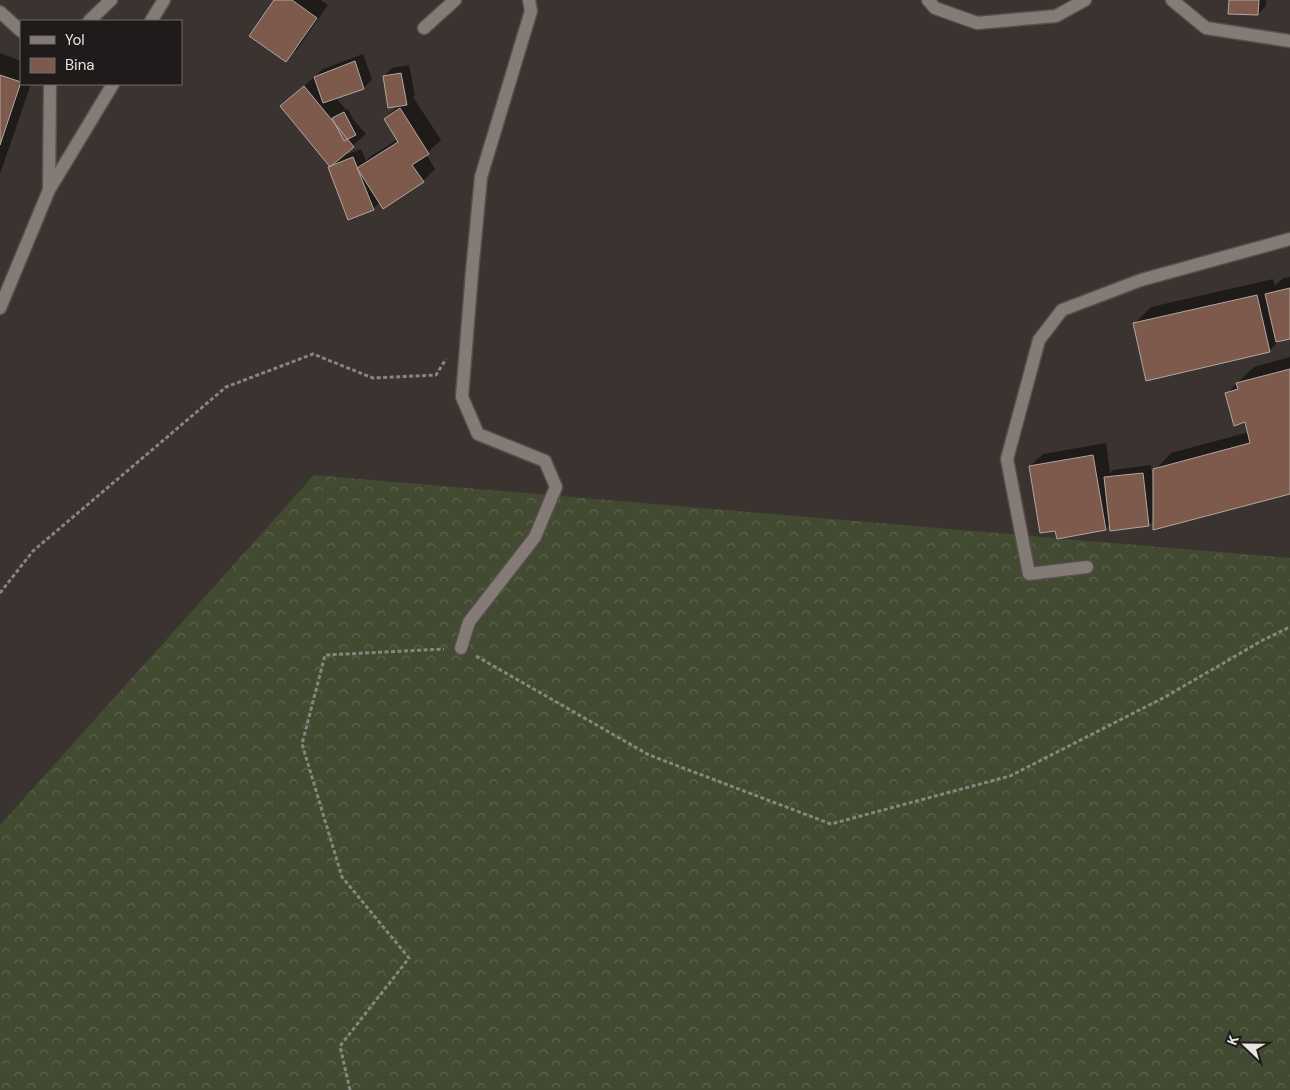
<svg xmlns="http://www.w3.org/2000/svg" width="1290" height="1090" font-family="'DM Sans',sans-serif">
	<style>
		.forest { fill: url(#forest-crowns) }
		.shadow { fill: #0007 }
		.building { fill: #7d5a4b; stroke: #b0a7a3 }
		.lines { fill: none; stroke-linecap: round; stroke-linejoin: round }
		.minor-casing { stroke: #554f4d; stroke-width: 15 }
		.path { stroke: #8a8481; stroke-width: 3; stroke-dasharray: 4 2.5; stroke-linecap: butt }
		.minor { stroke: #847b77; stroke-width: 12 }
	</style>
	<defs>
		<pattern id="forest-crowns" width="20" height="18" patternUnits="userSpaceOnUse" patternTransform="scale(1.25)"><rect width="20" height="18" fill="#424a31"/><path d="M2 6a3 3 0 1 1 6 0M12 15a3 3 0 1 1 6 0" fill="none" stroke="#5d644f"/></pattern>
	</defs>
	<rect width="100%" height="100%" fill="#3a3330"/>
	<!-- forest -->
	<path class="forest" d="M314,475L1290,558V1090H0V825Z"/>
	<!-- shadow -->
	<path class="shadow" d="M276,0H321L328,5L298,48L286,60Z
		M1230,0H1266V6L1258,14Z
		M0,53L21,61V84H31L0,174Z
		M363,54L372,79L364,88L336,98L346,110L348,109L353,119L366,134L340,157L361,149L366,161L371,156L398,139L385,119L399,105L384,76L392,68L409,65L415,95L413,97L441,140L426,154L435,169L423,181L380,202L373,209L331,167L282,106L323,69Z
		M1290,277V338L1280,340L1270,350L1147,379L1134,324L1151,307L1273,279L1275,286L1283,278Z
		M1290,357V493L1154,520L1149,525L1110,524L1105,529L1030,466L1043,454L1106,443L1110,473L1113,470L1151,465L1153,481H1154L1155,470L1171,453L1249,432L1246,421L1227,393L1254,367Z"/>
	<!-- building -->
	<path class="building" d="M274,0H292L317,18L286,62L249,36Z
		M1229,0H1259L1258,15L1228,14Z
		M355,61L364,89L323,103L314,77Z
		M401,73L407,105L388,108L383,76Z
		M0,75L21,82L0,145Z
		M304,86L354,147L330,167L280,106Z
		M400,108L429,154L412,165L424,182L383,209L357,168L398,142L384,119Z
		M344,112L356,135L344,141L332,118Z
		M353,157L374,210L348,220L328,167Z
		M1290,288V339L1276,342L1265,294Z
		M1257,295L1270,352L1146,381L1133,323Z
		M1290,369V494L1153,530V469L1250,443L1245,422L1234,426L1225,393L1238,389L1236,383Z
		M1093,455L1106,530L1057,539L1055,531L1040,533L1029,466Z
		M1143,473L1149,526L1110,531L1104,477Z"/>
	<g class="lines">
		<defs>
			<path id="minor" d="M928,0L935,8L977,23L1056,16L1085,0
				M1172,0L1206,28L1290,41
				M0,12L21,31
				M89,21L111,0
				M151,21L164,0
				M424,28L455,0
				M49,189L50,84
				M0,308L49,190L113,84
				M1087,567L1029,574L1007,459L1039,340L1062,310L1141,280L1290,239
				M461,648L469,622L535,537L556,487L545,461L478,434L462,397L472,272L481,177L531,11L529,0"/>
		</defs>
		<!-- minor casing -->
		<use href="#minor" class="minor-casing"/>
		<!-- path -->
		<path class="path" d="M0,593L33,551L226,387L313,354L373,378L436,375L446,359
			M476,656L649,755L831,824L1010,776L1165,697L1263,640L1290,627
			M350,1090L340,1046L409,958L342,877L302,744L325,655L444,649"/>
		<!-- minor -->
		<use href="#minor" class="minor"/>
	</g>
	<!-- legend -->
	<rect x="20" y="20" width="162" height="65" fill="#1f1b1a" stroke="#706b6a"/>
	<rect x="30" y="36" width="25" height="8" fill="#847b77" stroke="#706b6a"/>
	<text x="65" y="45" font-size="15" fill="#e9e4e2">Yol</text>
	<rect x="30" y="58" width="25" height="15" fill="#7d5a4b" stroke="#706b6a"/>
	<text x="65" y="70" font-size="15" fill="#e9e4e2">Bina</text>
	<!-- north arrow -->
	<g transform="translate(1245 1045) rotate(292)" stroke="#1f1b1a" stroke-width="4" paint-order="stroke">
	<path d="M0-4L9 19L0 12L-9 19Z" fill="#e9e4e2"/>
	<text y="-8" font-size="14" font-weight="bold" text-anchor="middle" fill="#e9e4e2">K</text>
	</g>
</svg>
